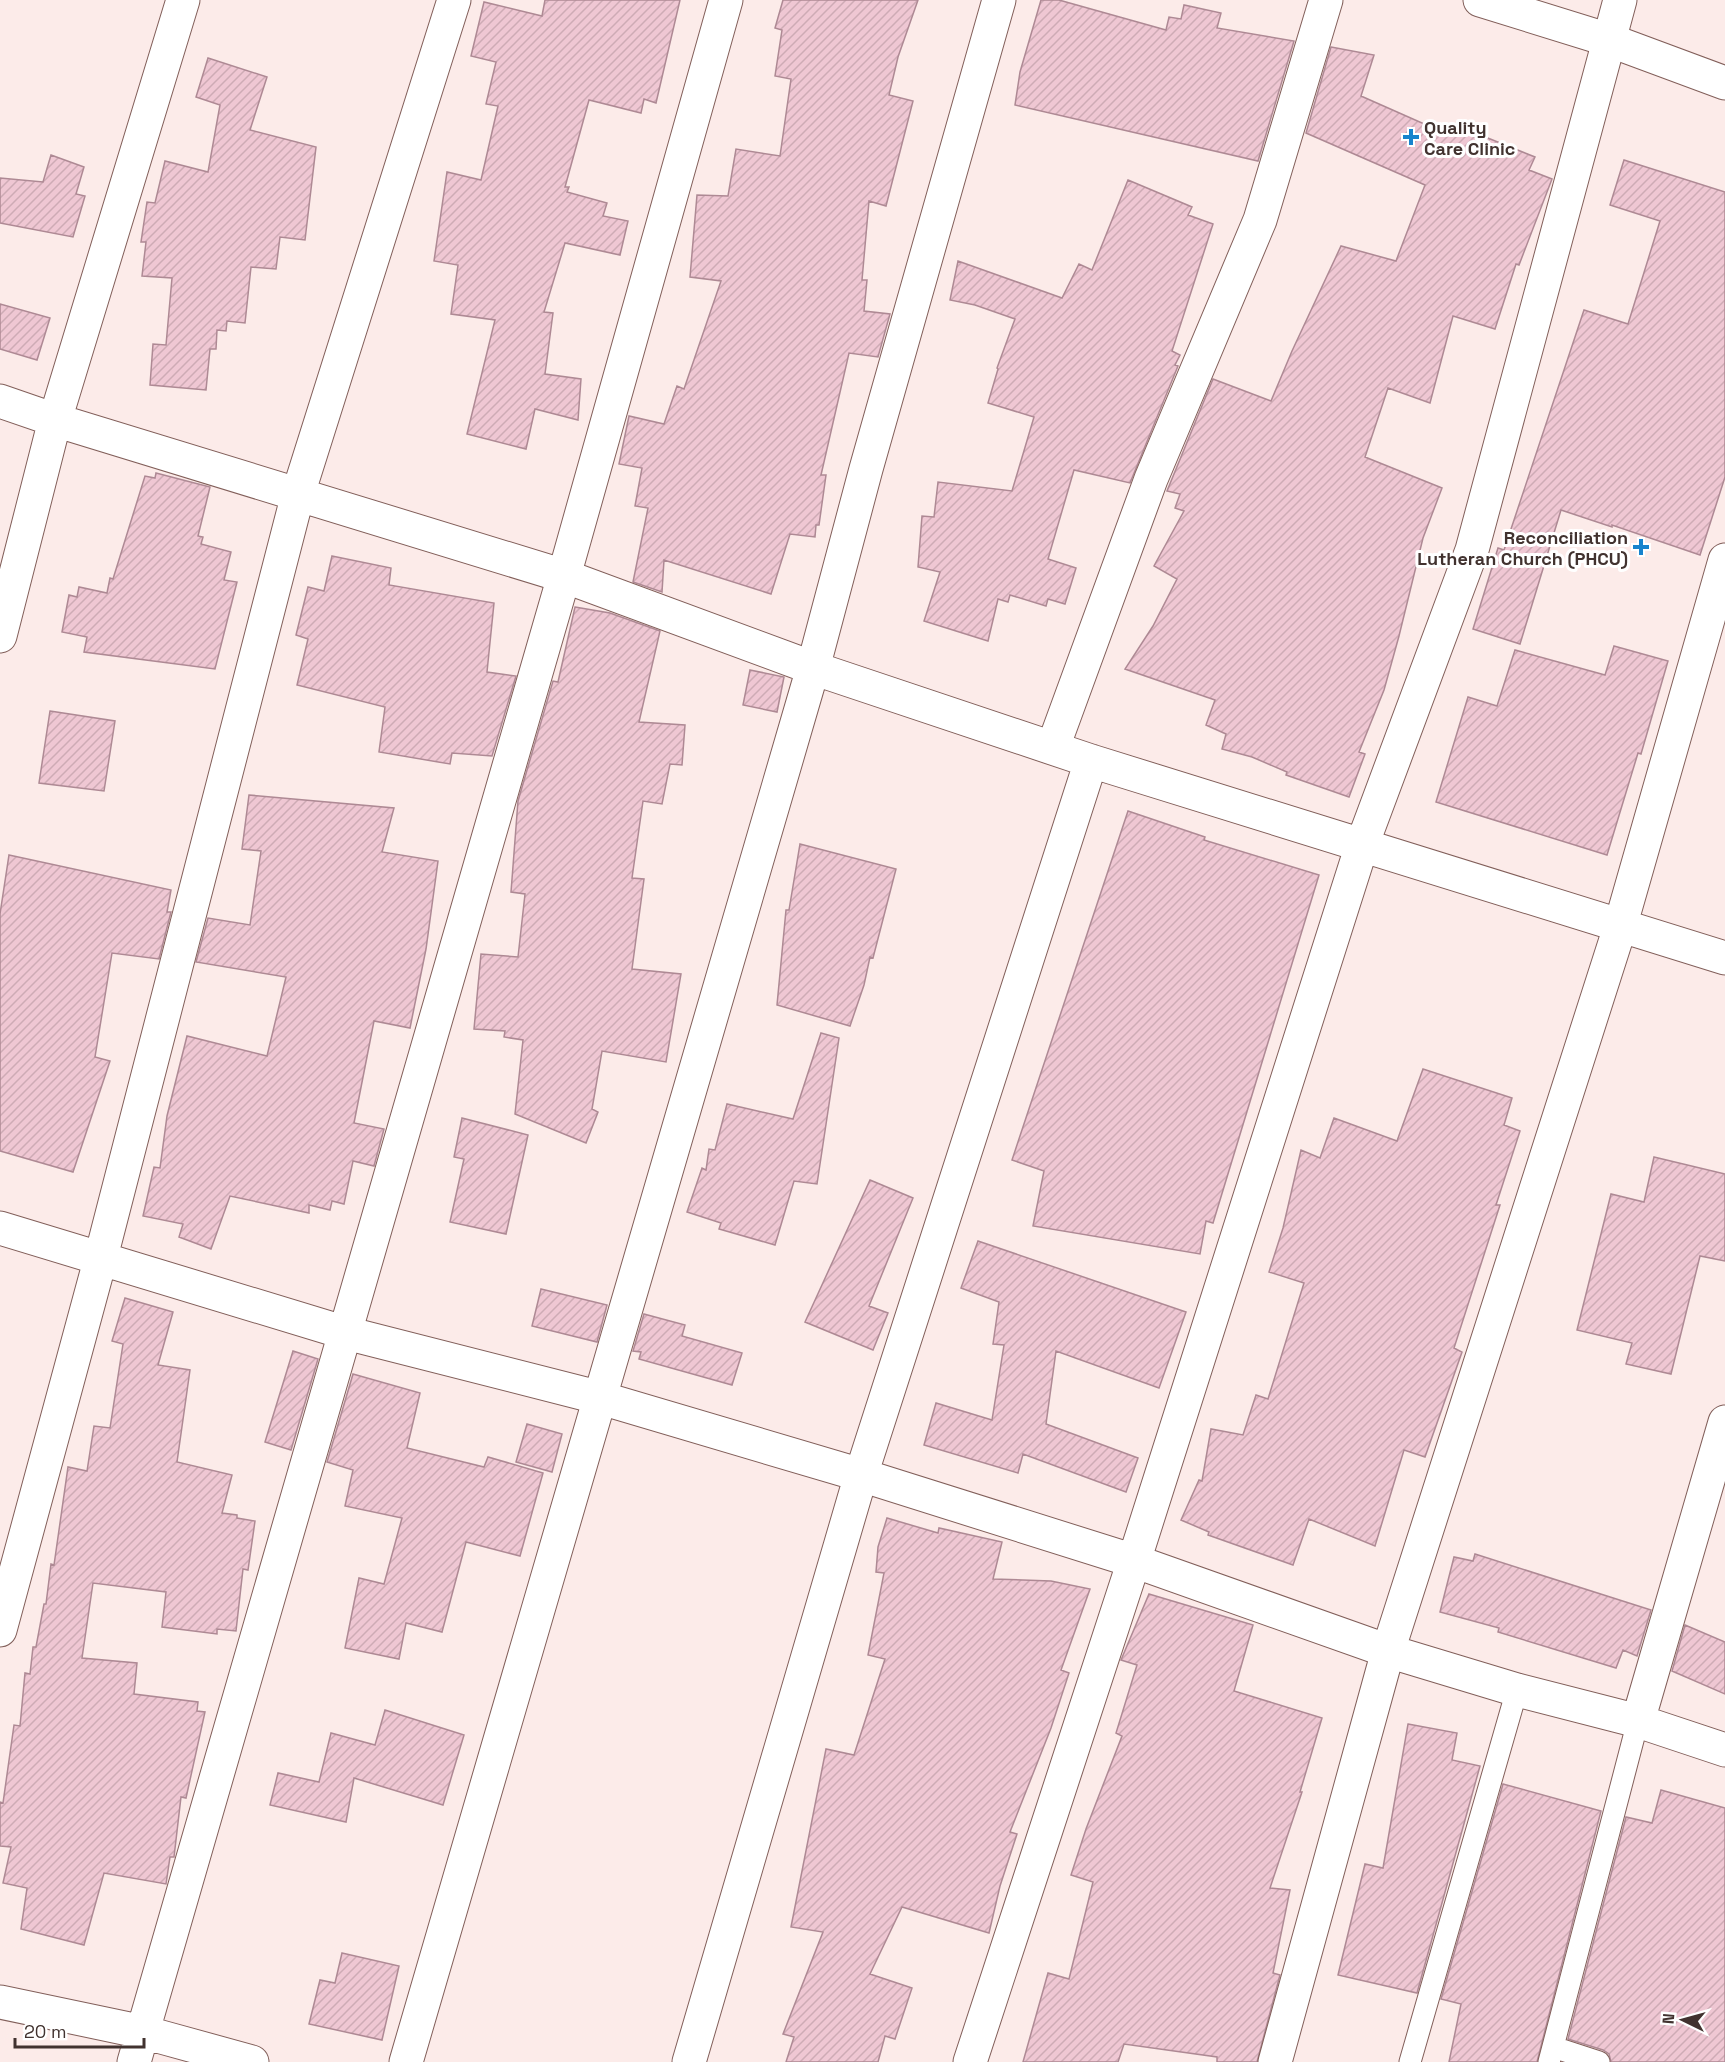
<svg xmlns="http://www.w3.org/2000/svg" width="1725" height="2062" font-family="'Space Grotesk',sans-serif">
	<style>
		.building { fill: url(#building-hatch); stroke: #ae8994; stroke-width: 1.5 }
		.lines { fill: none; stroke-linecap: round; stroke-linejoin: round }
		.service-casing { stroke: #825f5a; stroke-width: 23 }
		.minor-casing { stroke: #825f5a; stroke-width: 35 }
		.secondary-casing { stroke: #825f5a; stroke-width: 35 }
		.service { stroke: #fff; stroke-width: 21 }
		.minor { stroke: #fff; stroke-width: 33 }
		.secondary { stroke: #fff; stroke-width: 33 }
		.poi-dot { fill: #1783cd; stroke: #fff; stroke-width: 2 }
		.labels { text-anchor: middle; dominant-baseline: central; stroke-width: 6; stroke-linejoin: round; paint-order: stroke }
		.poi-label { font-size: 18px; font-weight: bold; fill: #41322f; stroke: #fff; text-anchor: start }
	</style>
	<defs>
		<pattern id="building-hatch" width="6" height="6" patternUnits="userSpaceOnUse" patternTransform="scale(1.5)"><rect width="6" height="6" fill="#efc7d3"/><path d="M-1 1l2-2M0 6l6-6M5 7l2-2" fill="none" stroke="#ceabb5"/></pattern>
	</defs>
	<rect width="100%" height="100%" fill="#fcebe9"/>
	<!-- building -->
	<path class="building" d="M545,0H680L656,103L644,99L641,113L589,100L565,187H569L567,192L607,203L603,216L628,221L620,255L565,243L544,312L553,313L545,374L581,379L578,420L535,409L526,449L467,434L495,320L451,314L458,265L434,261L447,172L481,180L498,106L486,104L496,62L471,56L484,2L542,16Z
		M783,0H918L898,57L889,95L913,101L886,206L869,201L862,280H867L864,311L890,314L878,357L849,353L821,475H826L819,525H816L815,537L790,534L771,594L664,560L662,592L633,582L648,508L635,506L642,468L619,464L629,416L664,424L677,386L684,389L721,281L690,277L697,195L728,196L736,149L780,156L791,79L775,76L782,30L775,28Z
		M1041,0H1059L1166,30L1169,17L1181,19L1184,5L1221,13L1217,28L1294,41L1258,161L1015,105L1020,72Z
		M1331,47L1374,55L1361,96L1449,135L1453,124L1535,157L1529,170L1552,179L1519,265L1516,264L1495,329L1453,316L1430,403L1388,388L1365,457L1442,488L1423,538L1399,636L1384,690L1359,752L1365,754L1349,797L1286,775L1287,772L1252,757L1222,749L1226,734L1206,725L1215,700L1125,669L1153,626L1177,579L1154,566L1184,511L1175,508L1180,494L1167,491L1213,379L1271,401L1292,351L1341,246L1396,261L1425,185L1306,133Z
		M208,58L267,77L250,130L316,147L305,240L280,237L276,269L251,267L245,323L227,321L226,331L217,330L216,349H210L206,390L150,385L153,344L166,345L172,278L142,276L146,242H141L147,202L155,203L165,161L208,172L220,105L196,97Z
		M51,155L84,167L76,194L85,196L73,237L0,223V178L43,182Z
		M1624,160L1725,192V477L1700,555L1612,525V527L1561,510L1520,644L1473,629L1498,548L1504,550L1584,310L1628,324L1660,221L1610,205Z
		M1128,180L1192,207L1188,215L1213,224L1172,351L1180,355L1175,365L1178,366L1130,483L1074,470L1048,559L1076,568L1065,604L1048,599L1046,606L1010,595L1008,602L998,599L988,641L924,621L940,572L918,567L922,516L934,517L938,482L1012,491L1034,417L988,403L998,369L997,368L1015,319L975,305L950,300L958,261L1062,298L1079,264L1092,270Z
		M0,304L50,318L37,360L0,349Z
		M156,473L210,487L198,536L203,537L201,544L231,552L224,580L237,582L215,669L84,652L87,637L62,632L69,595L77,597L79,587L107,593L110,578L113,579L145,476L155,478Z
		M332,556L391,568L389,585L494,603L487,672L516,676L492,756L452,753L450,764L379,752L385,707L297,685L308,639L296,635L308,587L324,591Z
		M575,607L610,613L660,631L639,722L685,725L682,765L670,764L662,804L643,801L632,878L644,879L632,969L681,974L666,1062L602,1051L592,1109L598,1112L586,1143L515,1114L523,1040L504,1037L505,1031L474,1029L481,954L518,957L525,894L511,892L518,801L553,681L558,682Z
		M1614,646L1668,661L1641,754L1638,753L1607,855L1436,802L1468,697L1497,706L1515,650L1605,675Z
		M750,670L784,677L777,712L743,705Z
		M50,711L115,721L104,791L39,783Z
		M249,795L394,808L382,852L438,861L426,949L410,1028L374,1021L354,1123L384,1129L374,1166L353,1161L344,1204L332,1201L330,1210L309,1205V1213L230,1196L211,1249L179,1237L183,1224L143,1216L154,1167L160,1168L167,1116L187,1036L267,1056L286,977L196,962L208,918L250,925L261,851L242,849Z
		M1128,811L1205,837L1204,840L1319,875L1213,1223L1206,1221L1200,1254L1033,1226L1044,1171L1012,1160Z
		M800,844L896,869L873,958L870,957L864,985L850,1026L777,1005L786,910H789Z
		M9,855L171,890L167,912H171L159,959L112,953L95,1057L110,1061L73,1172L0,1151V914Z
		M821,1033L839,1038L817,1184L794,1181L775,1245L719,1229L721,1223L687,1212L702,1168L706,1170L709,1149L715,1150L727,1104L793,1119Z
		M1423,1069L1512,1098L1504,1125L1520,1131L1496,1205H1500L1454,1348L1462,1352L1425,1457L1404,1450L1375,1546L1309,1519L1293,1565L1208,1535L1209,1532L1181,1520L1199,1480L1202,1481L1211,1429L1243,1435L1256,1395L1268,1399L1304,1283L1269,1272L1283,1228L1301,1150L1320,1158L1334,1118L1397,1141Z
		M462,1118L528,1135L506,1234L450,1222L464,1159L454,1157Z
		M1654,1157L1725,1174V1261L1700,1256L1671,1374L1626,1364L1632,1343L1577,1330L1611,1194L1644,1202Z
		M870,1180L913,1198L869,1306L888,1313L873,1350L805,1322Z
		M978,1241L1186,1312L1159,1388L1056,1351L1046,1424L1138,1458L1126,1492L1023,1454L1018,1473L924,1445L936,1403L992,1420L1004,1345L993,1344L999,1302L961,1288Z
		M541,1289L607,1305L597,1342L532,1326Z
		M125,1298L173,1312L158,1365L190,1370L177,1462L232,1475L222,1513L237,1515V1518L255,1521L248,1570L243,1569L236,1631L217,1629V1634L162,1627L166,1592L93,1583L82,1658L137,1663L134,1694L198,1702L197,1711L205,1712L186,1798L181,1797L174,1857H170L166,1884L104,1873L84,1945L21,1929L27,1888L3,1883L11,1847L0,1846V1802L3,1803L14,1725L20,1726L25,1673L30,1674L33,1647H36L44,1604H46L51,1564L54,1565L68,1467L87,1471L94,1426L110,1428L123,1344L112,1341Z
		M644,1314L685,1325L682,1336L742,1353L732,1385L639,1359L641,1352L633,1351Z
		M293,1351L318,1359L291,1450L265,1442Z
		M353,1374L420,1393L407,1448L484,1467L488,1457L543,1473L520,1556L466,1542L442,1632L406,1623L399,1659L345,1648L359,1578L384,1584L402,1518L345,1506L353,1470L327,1462Z
		M527,1424L562,1434L552,1472L516,1462Z
		M887,1518L938,1533L939,1528L1002,1542L993,1579L1051,1581L1090,1589L1061,1670L1069,1673L1051,1728L1010,1832L1017,1834L1000,1886L989,1933L902,1907L870,1974L912,1988L895,2039L885,2036L878,2062H786L794,2037L783,2034L823,1932L791,1927L826,1749L854,1755L885,1659L868,1655L884,1573L876,1572L878,1547Z
		M1475,1554L1651,1610L1637,1656L1623,1650L1616,1668L1498,1632L1499,1628L1440,1612L1454,1557L1473,1561Z
		M1149,1594L1253,1625L1234,1691L1322,1718L1300,1792H1302L1270,1888L1290,1890L1273,1973L1280,1975L1257,2062H1217V2057L1124,2044L1118,2062H1023L1048,1973L1069,1979L1093,1882L1071,1875L1086,1829L1122,1736L1116,1733L1137,1665L1121,1660Z
		M1685,1625L1725,1642V1694L1672,1671Z
		M385,1710L464,1735L443,1805L354,1778L346,1822L270,1805L278,1773L319,1782L331,1733L375,1745Z
		M1408,1724L1457,1733L1452,1760L1480,1766L1417,1993L1338,1975L1365,1864L1383,1868Z
		M1503,1784L1601,1811L1537,2062H1449L1461,2004L1441,1999Z
		M1661,1790L1725,1808V2062H1611L1609,2054L1603,2050L1568,2039L1626,1817L1652,1823Z
		M342,1953L399,1966L382,2040L309,2024L320,1980L335,1983Z"/>
	<g class="lines">
		<defs>
			<path id="service" d="M1553,2047L1599,2062
				M1410,2062L1517,1690
				M1549,2062L1638,1721"/>
			<path id="minor" d="M0,401L55,420L564,576L813,668L1091,761L1725,958
				M0,636L55,420L183,0
				M1053,747L1151,479L1260,220L1326,0
				M0,1228L346,1333L601,1398L861,1475L1134,1561L1388,1651L1517,1690L1638,1721L1725,1750
				M0,1630L101,1257L298,494L454,0
				M1638,1721L1725,1422
				M0,2002L143,2032L252,2062
				M134,2062L564,576L726,0
				M406,2062L813,668L866,469L999,0
				M689,2062L861,1475L1091,761
				M970,2062L1134,1561L1362,845L1472,550L1620,0
				M1275,2062L1388,1651L1620,927L1725,560"/>
			<path id="secondary" d="M1480,0L1609,40L1725,83"/>
		</defs>
		<!-- service casing -->
		<use href="#service" class="service-casing"/>
		<!-- minor casing -->
		<use href="#minor" class="minor-casing"/>
		<!-- secondary casing -->
		<use href="#secondary" class="secondary-casing"/>
		<!-- service -->
		<use href="#service" class="service"/>
		<!-- minor -->
		<use href="#minor" class="minor"/>
		<!-- secondary -->
		<use href="#secondary" class="secondary"/>
	</g>
	<!-- markers -->
	<g class="poi-dot">
		<path d="M1408 128h6v6h6v6h-6v6h-6v-6h-6v-6h6z"/>
		<path d="M1638 538h6v6h6v6h-6v6h-6v-6h-6v-6h6z"/>
	</g>
	<g class="labels">
		<!-- poi labels -->
		<g class="poi-label">
			<text x="1424" y="127">Quality<tspan x="1424" dy="21">Care Clinic</tspan></text>
			<text x="1628" y="537" text-anchor="end">Reconciliation<tspan x="1628" dy="21">Lutheran Church (PHCU)</tspan></text>
		</g>
	</g>
	<!-- north arrow -->
	<g transform="translate(1683 2020) rotate(275)" stroke="#ffffff" stroke-width="4.5" paint-order="stroke">
	<path d="M0-4.5L10 22L0 15L-10 22Z" fill="#41322f"/>
	<text y="-9" font-size="16" font-weight="bold" text-anchor="middle" fill="#41322f">N</text>
	</g>
	<!-- scale -->
	<path d="M15 2038v9h129v-9" fill="none" stroke="#41322f" stroke-width="3"/>
	<text x="24" y="2038" font-size="18" fill="#41322f" stroke="#ffffff" stroke-width="4.5" paint-order="stroke">20 m</text>
</svg>
